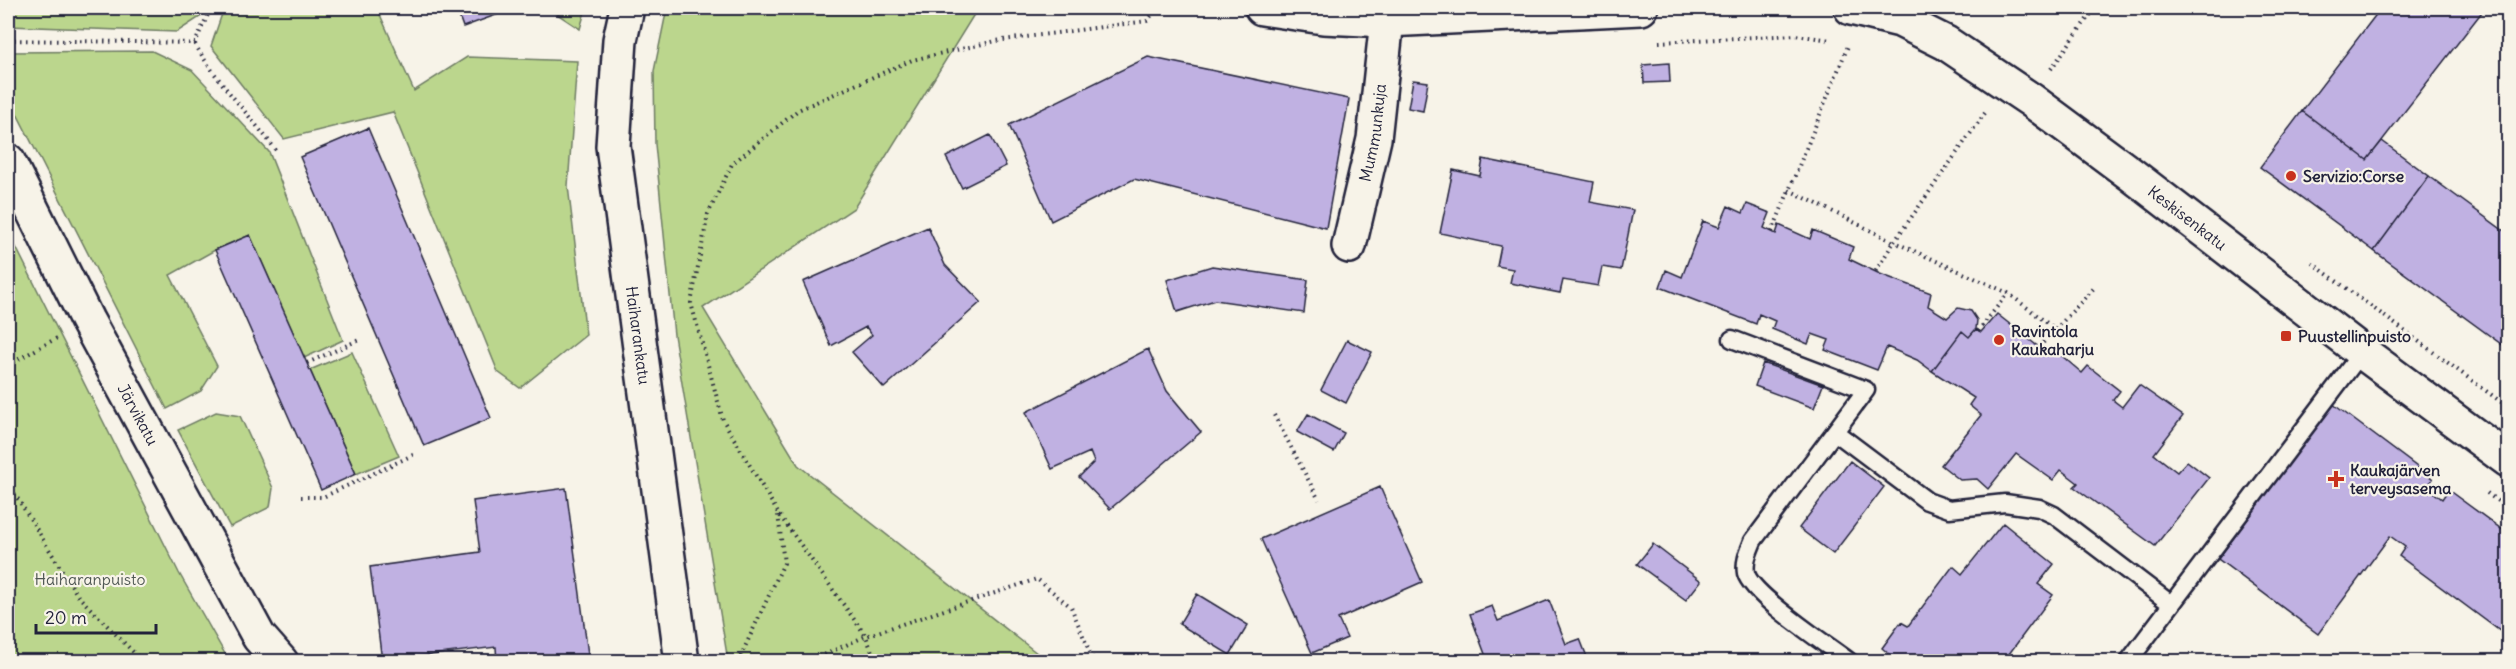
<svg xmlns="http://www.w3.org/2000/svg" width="2516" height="669" font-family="Delius,sans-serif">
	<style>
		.green { fill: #bbd68d; stroke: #6e7c64; stroke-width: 1.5 }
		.building { fill: #c0b1e2; stroke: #22223b; stroke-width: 1.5 }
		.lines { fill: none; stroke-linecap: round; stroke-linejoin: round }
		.service-casing { stroke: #22223b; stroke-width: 21 }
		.minor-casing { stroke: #22223b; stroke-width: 38 }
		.path { stroke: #22223b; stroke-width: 4; stroke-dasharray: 1.5 4.5; stroke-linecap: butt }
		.service { stroke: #f7f3e8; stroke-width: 16 }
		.minor { stroke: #f7f3e8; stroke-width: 33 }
		.poi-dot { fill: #c8321e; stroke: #f7f3e8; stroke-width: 2 }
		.labels { text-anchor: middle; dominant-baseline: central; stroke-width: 4.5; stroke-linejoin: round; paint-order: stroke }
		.street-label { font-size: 16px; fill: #22223b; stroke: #f7f3e8 }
		.poi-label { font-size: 16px; font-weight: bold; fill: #22223b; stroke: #f7f3e8; text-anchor: start }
		.park-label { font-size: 16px; fill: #505854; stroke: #f7f3e8 }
	</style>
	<rect width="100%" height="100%" fill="#f7f3e8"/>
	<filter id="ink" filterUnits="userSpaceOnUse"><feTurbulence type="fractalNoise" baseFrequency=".0167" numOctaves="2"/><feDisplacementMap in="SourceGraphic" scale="12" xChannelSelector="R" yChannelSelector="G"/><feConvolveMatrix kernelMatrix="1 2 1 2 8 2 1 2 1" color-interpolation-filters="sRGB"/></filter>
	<g filter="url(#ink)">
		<!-- green -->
		<path class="green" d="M8,8H204L200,17L177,32L8,26Z
			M224,8H377L414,91L467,57L577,61L568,186L586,335L520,388L498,372L393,112L284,139L211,46Z
			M548,8H586L580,29Z
			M667,8H978L854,208L703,308L798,465L1047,661H728L674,335L655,144L654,71Z
			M152,51L192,70L269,152L343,340L304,358L250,235L215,250L170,275L217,366L201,391L167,409L8,96V52Z
			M8,231L179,573L229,661H8Z
			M352,352L399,456L356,474L310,370Z
			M216,412L240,416L273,488L270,507L230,527L178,430Z"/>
		<!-- building -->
		<path class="building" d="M456,8H515L463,27Z
			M2381,8H2485L2367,160L2302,111Z
			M1148,57L1349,99L1326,228L1134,179L1051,221L1009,125Z
			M1669,63L1670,82L1644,83L1643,65Z
			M1413,80L1428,82L1423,111L1408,108Z
			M2302,111L2367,160L2382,141L2429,176L2374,251L2260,167Z
			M368,128L491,418L424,446L300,157Z
			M990,135L1006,166L962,188L946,157Z
			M1483,159L1594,182L1590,202L1633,210L1621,270L1602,267L1598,286L1563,280L1560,293L1510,283L1513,269L1497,266L1501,246L1440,233L1453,170L1480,176Z
			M2429,176L2508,234V349L2374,251Z
			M1747,204L1770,213L1764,228L1776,234L1779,225L1810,239L1813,230L1853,247L1849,259L1880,274L1931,293L1928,306L1947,318L1958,308L1971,311L1977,320L1976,329L1969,337L1962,331L1932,371L1917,360L1887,347L1877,370L1825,350L1829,340L1812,334L1808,344L1772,329L1775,321L1759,314L1756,324L1660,287L1666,270L1682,277L1703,221L1719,227L1728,206L1743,213Z
			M928,227L945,265L981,302L884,388L852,352L872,335L866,327L831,346L803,282Z
			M250,235L356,474L321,490L215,250Z
			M1212,266L1308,280L1304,313L1215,300L1177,312L1167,280Z
			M1997,314L2050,356L2055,350L2082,373L2088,366L2120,391L2113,400L2122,407L2139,385L2183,416L2154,454L2177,472L2187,461L2209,478L2155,546L2074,487L2078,483L2061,470L2053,480L2016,454L1988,489L1977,479L1960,480L1941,465L1981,415L1969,405L1974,398L1932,371L1962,331L1969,337L1976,329L1981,332Z
			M1347,340L1372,352L1346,403L1321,390Z
			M1148,349L1167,391L1201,432L1110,509L1079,477L1094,462L1090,452L1052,469L1026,412Z
			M1763,363L1823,385L1814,408L1755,386Z
			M2333,404L2433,479L2427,487L2442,499L2448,490L2508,534V637L2399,556L2405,547L2390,536L2318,634L2218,559Z
			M1308,414L1344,433L1334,452L1297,432Z
			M1850,461L1884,487L1833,554L1799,528Z
			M1380,487L1422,582L1338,619L1347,638L1312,653L1261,539Z
			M566,488L589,662H497L496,647L382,661L370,567L480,552L473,501Z
			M2003,523L2054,564L2038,584L2053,595L2003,662H1898L1882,648L1901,622L1908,626L1953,566L1962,574Z
			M1653,544L1701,581L1686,600L1637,564Z
			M1197,594L1248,625L1230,655L1179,624Z
			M1549,600L1566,644L1580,639L1589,662H1488L1470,614L1492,606L1498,621Z"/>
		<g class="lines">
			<defs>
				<path id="service" d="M1732,339L1866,390L1753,541C1749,551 1744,561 1746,573C1752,596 1828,645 1850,662
					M1835,432L1927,501L1949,509L2005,503L2039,508L2054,515L2171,604
					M2128,662L2362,352"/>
				<g id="minor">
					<path id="s1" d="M627,8L620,40L613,146L682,662"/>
					<path d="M1262,8L1323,17L1387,20L1641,8"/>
					<path id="s2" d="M1851,8L1900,20L1946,43L2031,100L2132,175L2362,352L2508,460"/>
					<path id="s3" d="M8,161L87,320L259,637L281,662"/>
					<path id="s4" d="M1349,246L1374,139L1387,20"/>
				</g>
			</defs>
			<!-- service casing -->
			<use href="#service" class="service-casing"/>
			<!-- minor casing -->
			<use href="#minor" class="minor-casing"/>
			<!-- path -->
			<path class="path" d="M8,40L195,43L211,8
				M1659,42L1795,35L1831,40
				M195,44C218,84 251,116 278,153
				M2051,69L2095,8
				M1985,113L1894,242L2008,293L2055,329
				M1789,190L1894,242L1875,272
				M1772,232L1848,46
				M2312,263L2508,407
				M1978,331L2008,293
				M2039,347L2095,287
				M307,363L361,339
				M8,365L57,338
				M1274,415L1319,500
				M8,483L78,596L143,662
				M2487,493L2508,509
				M301,497H323L415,454
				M738,662L784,563L778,514
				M808,662L866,636L1037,579L1071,607L1094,662
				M876,662L866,636L778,513L723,420L691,303L708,214L732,164L798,110L912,60L996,41L1147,21L1158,8"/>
			<!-- service -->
			<use href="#service" class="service"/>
			<!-- minor -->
			<use href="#minor" class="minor"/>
		</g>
	</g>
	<!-- markers -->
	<g class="poi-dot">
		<circle cx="2291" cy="176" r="6"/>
		<rect x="2280" y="330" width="12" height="12" rx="3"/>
		<circle cx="1999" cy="340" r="6"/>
		<path d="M2333 470h6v6h6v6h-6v6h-6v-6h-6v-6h6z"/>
	</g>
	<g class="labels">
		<!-- street labels -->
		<g class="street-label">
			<text stroke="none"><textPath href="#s4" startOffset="116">Mummunkuja</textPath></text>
			<text stroke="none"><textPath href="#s2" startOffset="400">Keskisenkatu</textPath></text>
			<text stroke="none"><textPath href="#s1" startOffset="330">Haiharankatu</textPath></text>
			<text stroke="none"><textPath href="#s3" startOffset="285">Järvikatu</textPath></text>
		</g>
		<!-- poi labels -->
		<g class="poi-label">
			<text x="2303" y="176">Servizio:Corse</text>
			<text x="2011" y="331">Ravintola<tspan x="2011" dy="18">Kaukaharju</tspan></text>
			<text x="2298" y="336">Puustellinpuisto</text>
			<text x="2350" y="470">Kaukajärven<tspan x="2350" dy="18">terveysasema</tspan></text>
		</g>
		<!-- park labels -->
		<g class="park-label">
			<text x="90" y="579">Haiharanpuisto</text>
		</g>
	</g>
	<!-- margin -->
	<rect width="2516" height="669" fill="none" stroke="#f7f3e8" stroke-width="30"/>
	<rect x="15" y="15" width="2486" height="639" fill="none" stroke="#22223b" stroke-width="2" filter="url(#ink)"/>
	<!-- scale -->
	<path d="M36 624v9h120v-9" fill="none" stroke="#22223b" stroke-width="3"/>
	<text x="45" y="624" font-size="18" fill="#22223b" stroke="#f7f3e8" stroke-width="4.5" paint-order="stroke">20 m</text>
</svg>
